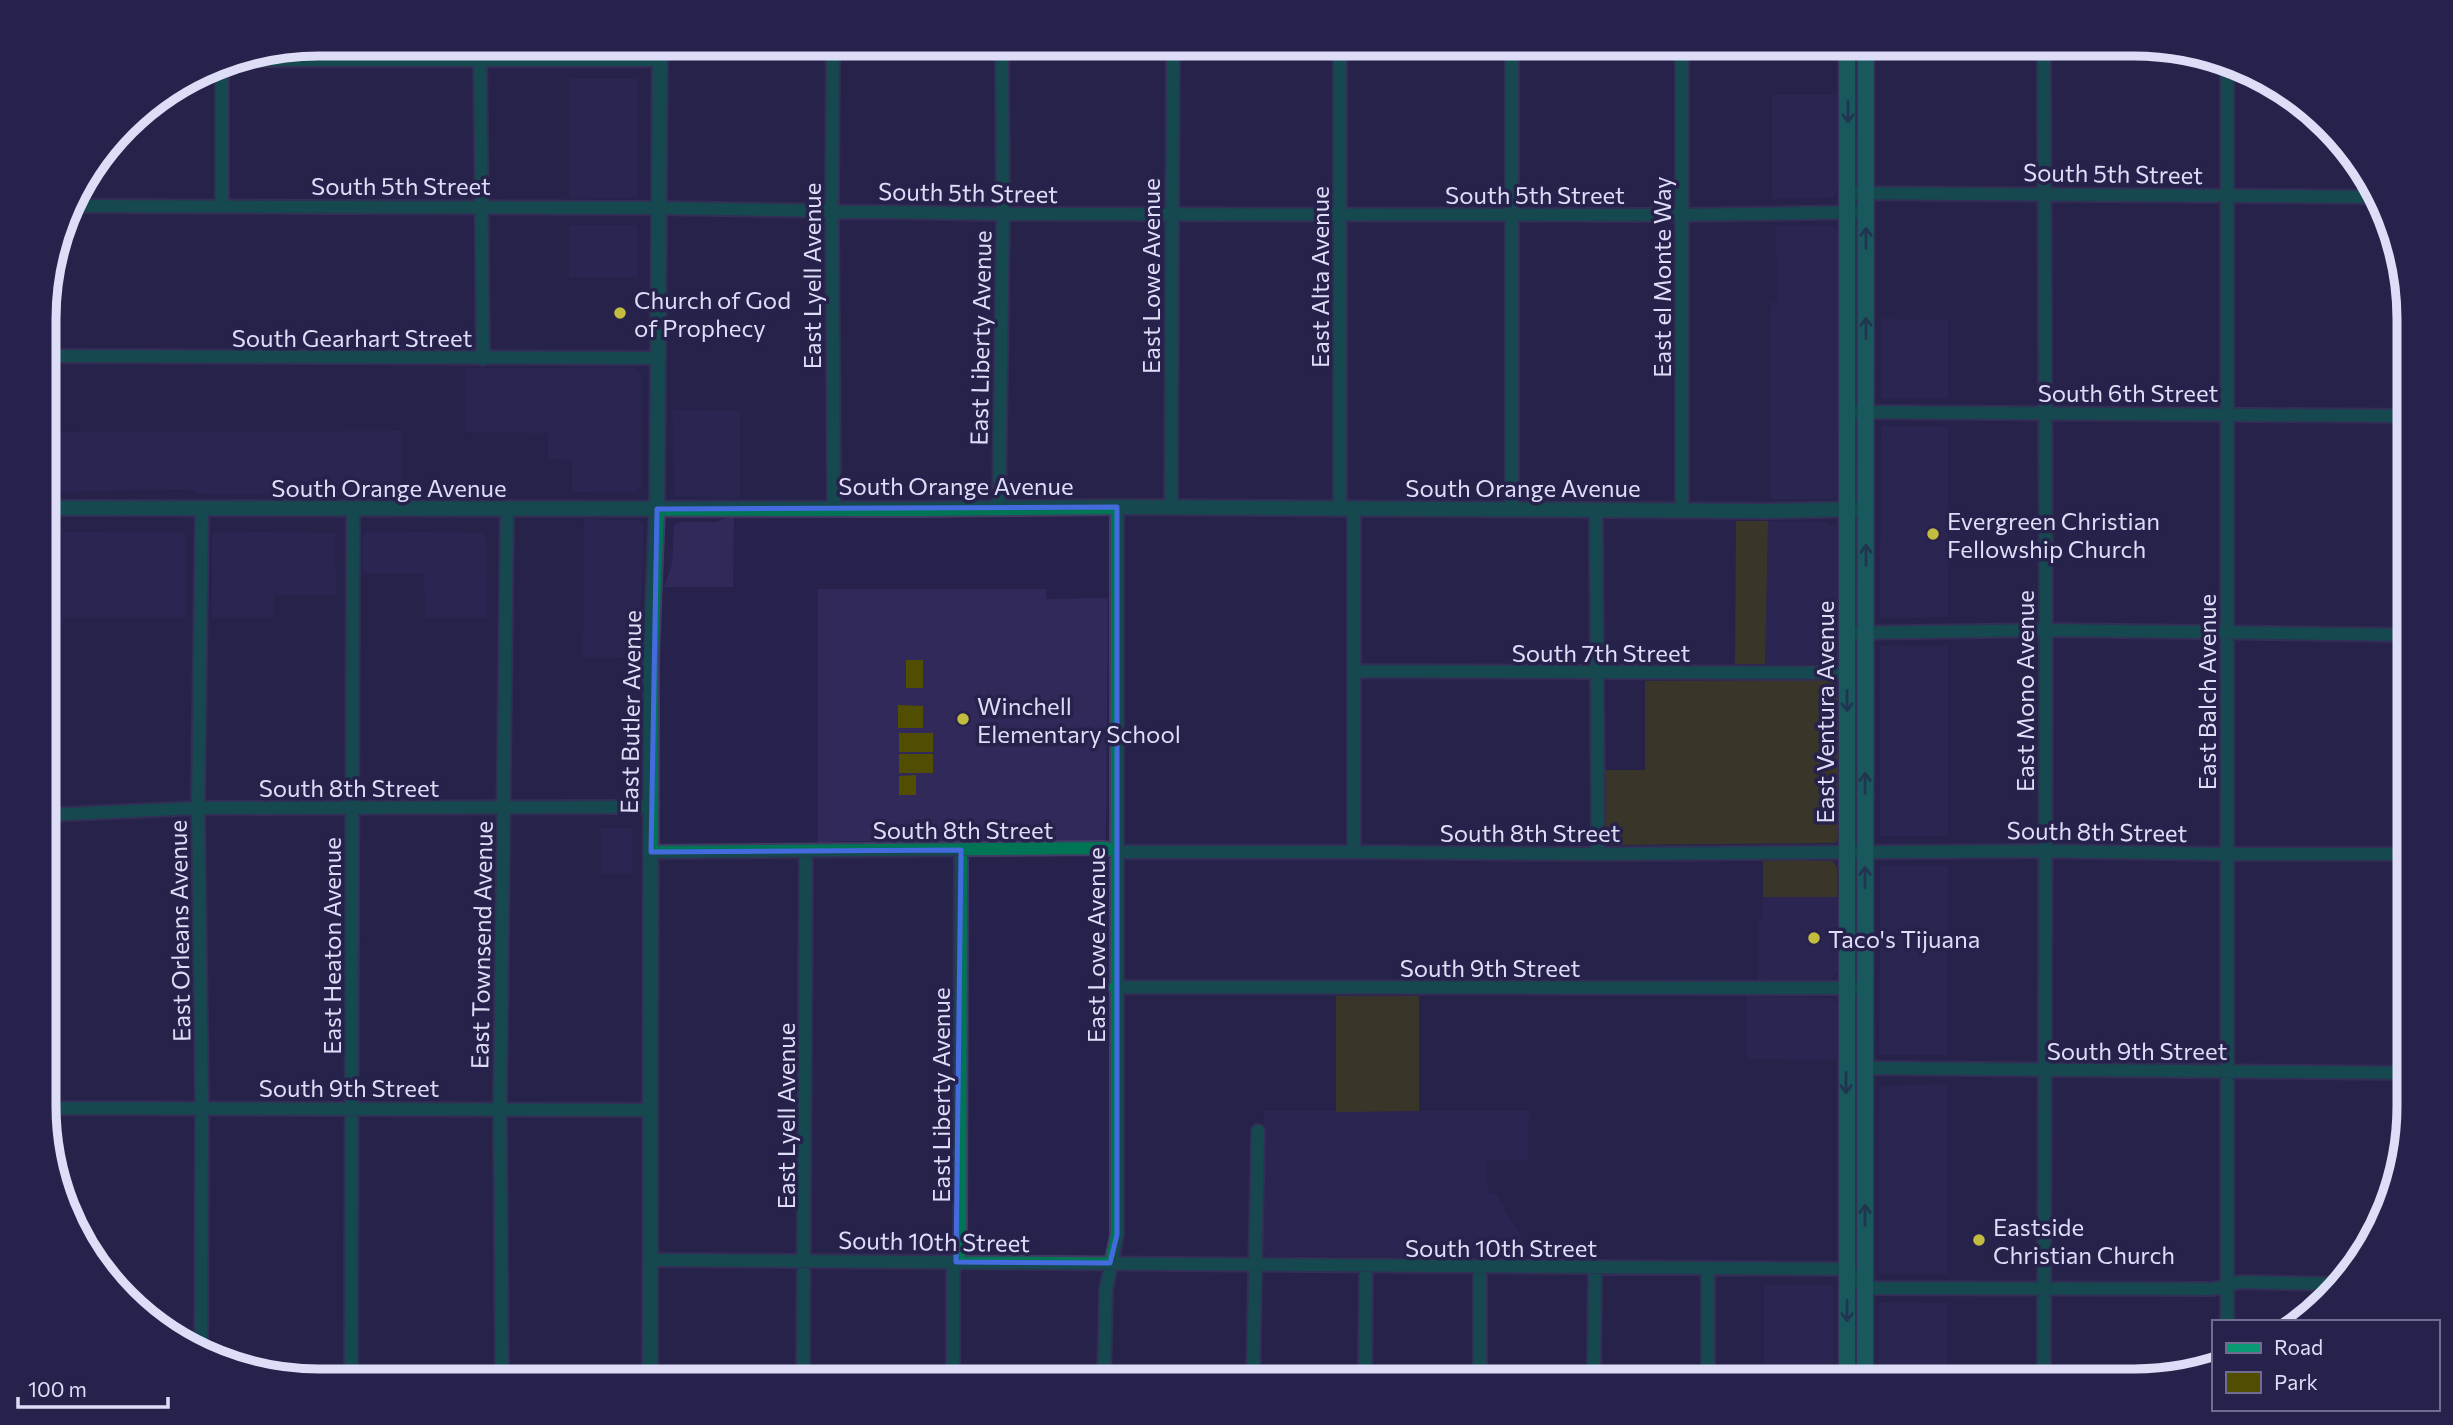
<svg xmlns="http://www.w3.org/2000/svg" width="2453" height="1425" font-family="Commissioner,sans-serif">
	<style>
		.built { fill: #30295a }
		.green { fill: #514e02 }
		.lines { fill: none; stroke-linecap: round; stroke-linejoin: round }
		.minor-casing { stroke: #413c63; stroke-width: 16 }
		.tertiary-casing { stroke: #413c63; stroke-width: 18 }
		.secondary-casing { stroke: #413c63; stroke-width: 19 }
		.minor { stroke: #007556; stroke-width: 12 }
		.tertiary { stroke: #007556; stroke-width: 14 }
		.secondary { stroke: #099a73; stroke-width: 16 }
		.oneway { stroke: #1c4c59 }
		.marked { fill: none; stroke: #446bde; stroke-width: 5; stroke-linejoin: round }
		.poi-dot { fill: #c2bd3f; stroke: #27224b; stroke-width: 2.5 }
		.labels { text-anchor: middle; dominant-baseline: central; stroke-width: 7; stroke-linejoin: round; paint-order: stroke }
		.street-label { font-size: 24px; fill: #deddf8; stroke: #27224b }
		.poi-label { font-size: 24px; fill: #deddf8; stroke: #27224b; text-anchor: start }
		.rim { fill: none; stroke: #deddf8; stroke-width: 9 }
	</style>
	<rect width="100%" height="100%" fill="#27224b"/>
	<!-- built -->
	<path class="built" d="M569,44H638L637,51H569Z
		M569,79H637V198H569Z
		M1772,95H1838V188L1834,198L1772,199Z
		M569,225H637V277H569Z
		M1776,226H1833L1838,230V345L1842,362L1841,388L1838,394L1837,494L1834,499H1770L1771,303H1777Z
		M1881,319L1948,320V398H1881Z
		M636,367L642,375V461L641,486L635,493L572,492V460L548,459V433L465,432V368Z
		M672,410L740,411V498L675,497Z
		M1881,426L1948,427V617L1880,618Z
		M402,431L401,496L201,494L188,489L54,492L49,490L50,432Z
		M734,515L733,587H664L672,564L674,525L680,522H716Z
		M584,519L638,520L643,524V568L637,657L583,658Z
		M1768,521L1826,522L1837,528L1838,659L1834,664H1765Z
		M181,531L185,535V618H62L63,532Z
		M216,531L335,533L336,595H274V618H212V535Z
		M367,531L486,533L487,618H425L424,573H363V535Z
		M818,589H1046V599L1108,598L1106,839L1103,841L987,843L838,841L818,844Z
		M1880,646H1948V836H1880Z
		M601,828H632V874H601Z
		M1880,866H1948L1947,1055H1879Z
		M1763,897H1837V971L1833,978L1829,980H1758L1759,920L1763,919Z
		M1747,996L1833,998L1837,1007V1060L1747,1059Z
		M1947,1084V1274H1879V1086Z
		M1264,1111H1529L1528,1160H1486L1488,1193H1495L1520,1234L1522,1241V1257L1267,1256L1262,1251V1245Z
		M1764,1285H1833V1381H1764Z
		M1879,1303H1947V1381H1879Z"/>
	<!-- green -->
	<path class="green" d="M1736,521H1768L1765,664H1735Z
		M906,660H923V688H906Z
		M1832,680L1838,686V840L1835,843L1611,845L1605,841L1604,770H1645V681Z
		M898,705L923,706V728H898Z
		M899,733H933V752H899Z
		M899,754H933V773H899Z
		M916,775V795H899V776Z
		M1763,859L1833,861L1837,868V897H1763Z
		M1336,996H1419V1111L1336,1112Z"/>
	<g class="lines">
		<defs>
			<path id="minor" d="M480,44L483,359
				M833,44L832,211L834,508
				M1340,44V510
				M239,60H660
				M222,63V205
				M1848,193L2377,197
				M69,206L659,208L1003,214L1682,215L1866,212
				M46,356L658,358
				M1847,412L2409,416
				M999,507L1003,214L1002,44
				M1171,508L1173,44
				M1682,509V44
				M1354,510V852
				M1512,510V44
				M1596,510L1598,854
				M46,512L51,525L46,723
				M1847,633L2046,630L2409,635
				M1355,671L1847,673
				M46,815L198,808L652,807
				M651,852L1103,848L1128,852H1354L1598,854L2044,851L2228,854H2409
				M46,904L51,1156
				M1115,987L1854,988
				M1865,1068L2409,1073
				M46,1108L651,1110
				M651,1260L1847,1269L1865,1288L2213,1289L2240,1282L2342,1284
				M2227,1322V62
				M201,1353L202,1108L198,808L202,508
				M351,1381L353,510
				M502,1381L500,1110L507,509
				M803,1381L806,851
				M953,1381V1273L960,1251L961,850
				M1104,1381L1106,1289L1117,1235V507
				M1253,1381L1258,1131
				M1365,1381L1366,1267
				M1480,1381V1268
				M1594,1381L1595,1268
				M1708,1381V1269
				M2044,1381L2046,630L2044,44"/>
			<path id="tertiary" d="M46,508L915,509L1117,507L1768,511L1866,509
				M650,1381L651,656L657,509L660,44"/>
			<path id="secondary" d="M1847,1381V44
				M1865,1381L1866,44"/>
		</defs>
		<!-- minor casing -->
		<use href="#minor" class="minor-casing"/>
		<!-- tertiary casing -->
		<use href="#tertiary" class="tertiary-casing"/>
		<!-- secondary casing -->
		<use href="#secondary" class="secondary-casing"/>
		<!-- minor -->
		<use href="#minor" class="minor"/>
		<!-- tertiary -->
		<use href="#tertiary" class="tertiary"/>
		<!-- secondary -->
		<use href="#secondary" class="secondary"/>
	</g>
	<!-- one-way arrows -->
	<defs><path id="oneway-shaft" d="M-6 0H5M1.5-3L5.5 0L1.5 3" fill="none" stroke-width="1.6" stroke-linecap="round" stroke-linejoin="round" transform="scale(1.75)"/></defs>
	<g class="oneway">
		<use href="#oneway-shaft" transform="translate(1848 112) rotate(90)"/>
		<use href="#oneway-shaft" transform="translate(1866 238) rotate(-90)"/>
		<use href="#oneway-shaft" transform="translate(1866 328) rotate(-90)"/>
		<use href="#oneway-shaft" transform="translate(1866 555) rotate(-90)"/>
		<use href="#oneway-shaft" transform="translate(1847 701) rotate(90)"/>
		<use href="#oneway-shaft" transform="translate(1865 783) rotate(-90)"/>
		<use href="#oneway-shaft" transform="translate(1865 877) rotate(-90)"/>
		<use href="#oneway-shaft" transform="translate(1846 1083) rotate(90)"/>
		<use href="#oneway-shaft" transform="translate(1865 1215) rotate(-90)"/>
		<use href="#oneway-shaft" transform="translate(1847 1311) rotate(90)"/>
	</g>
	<!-- marked area -->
	<path d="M0 0H2453V1425H0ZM1117,507V1235L1110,1263L956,1262L961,850L651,852L657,509Z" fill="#27224b" fill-opacity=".55" fill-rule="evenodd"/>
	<path class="marked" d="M1117,507V1235L1110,1263L956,1262L961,850L651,852L657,509Z"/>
	<!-- markers -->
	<g class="poi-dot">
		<circle cx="620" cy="313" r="7"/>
		<circle cx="1933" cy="534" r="7"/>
		<circle cx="963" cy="719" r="7"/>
		<circle cx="1814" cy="938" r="7"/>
		<circle cx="1979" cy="1240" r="7"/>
	</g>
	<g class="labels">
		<!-- street labels -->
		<g class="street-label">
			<text transform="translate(2113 173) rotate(1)">South 5th Street</text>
			<text x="401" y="185">South 5th Street</text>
			<text transform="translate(968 192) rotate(1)">South 5th Street</text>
			<text x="1535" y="194">South 5th Street</text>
			<text transform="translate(811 276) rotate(-90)">East Lyell Avenue</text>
			<text transform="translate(1150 276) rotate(-90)">East Lowe Avenue</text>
			<text transform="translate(1319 277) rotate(-90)">East Alta Avenue</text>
			<text transform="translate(1661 277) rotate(-90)">East el Monte Way</text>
			<text x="352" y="337">South Gearhart Street</text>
			<text transform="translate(980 338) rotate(-89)">East Liberty Avenue</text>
			<text x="2128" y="392">South 6th Street</text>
			<text x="956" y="485">South Orange Avenue</text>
			<text x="389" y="487">South Orange Avenue</text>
			<text x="1523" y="487">South Orange Avenue</text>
			<text x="1601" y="652">South 7th Street</text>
			<text transform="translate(2024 691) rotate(-90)">East Mono Avenue</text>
			<text transform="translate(2206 692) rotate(-90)">East Balch Avenue</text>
			<text transform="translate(630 712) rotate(-89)">East Butler Avenue</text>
			<text transform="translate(1824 712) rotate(-90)">East Ventura Avenue</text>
			<text x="349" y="787">South 8th Street</text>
			<text x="963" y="829">South 8th Street</text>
			<text transform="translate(2097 831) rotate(1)">South 8th Street</text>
			<text x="1530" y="832">South 8th Street</text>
			<text transform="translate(179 931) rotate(-91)">East Orleans Avenue</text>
			<text transform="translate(481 945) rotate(-89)">East Townsend Avenue</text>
			<text transform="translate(1095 945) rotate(-90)">East Lowe Avenue</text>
			<text transform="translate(331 946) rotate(-90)">East Heaton Avenue</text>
			<text x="1490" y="967">South 9th Street</text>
			<text x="2137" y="1050">South 9th Street</text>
			<text x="349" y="1087">South 9th Street</text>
			<text transform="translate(940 1095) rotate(-90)">East Liberty Avenue</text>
			<text transform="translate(785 1116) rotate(-90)">East Lyell Avenue</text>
			<text transform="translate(934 1241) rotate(1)">South 10th Street</text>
			<text x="1501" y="1247">South 10th Street</text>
		</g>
		<!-- poi labels -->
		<g class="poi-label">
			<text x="634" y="299">Church of God<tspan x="634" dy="28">of Prophecy</tspan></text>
			<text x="1947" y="520">Evergreen Christian<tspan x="1947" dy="28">Fellowship Church</tspan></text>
			<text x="977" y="705">Winchell<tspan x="977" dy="28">Elementary School</tspan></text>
			<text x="1828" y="938">Taco's Tijuana</text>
			<text x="1993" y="1226">Eastside<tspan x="1993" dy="28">Christian Church</tspan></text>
		</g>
	</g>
	<!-- crop -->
	<path d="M0 0H2453V1425H0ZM319 56H2134A263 263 0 0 1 2397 319V1106A263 263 0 0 1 2134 1369H319A263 263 0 0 1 56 1106V319A263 263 0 0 1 319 56Z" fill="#27224b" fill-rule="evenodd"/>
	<path class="rim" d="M319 56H2134A263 263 0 0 1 2397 319V1106A263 263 0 0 1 2134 1369H319A263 263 0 0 1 56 1106V319A263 263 0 0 1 319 56Z"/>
	<!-- legend -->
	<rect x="2212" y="1320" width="228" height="91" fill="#27224b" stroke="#706d90" stroke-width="2"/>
	<rect x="2226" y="1343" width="35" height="10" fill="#099a73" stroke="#706d90" stroke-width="2"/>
	<text x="2274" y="1355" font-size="21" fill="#deddf8">Road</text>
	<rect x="2226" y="1372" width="35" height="21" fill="#514e02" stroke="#706d90" stroke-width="2"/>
	<text x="2274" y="1390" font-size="21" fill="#deddf8">Park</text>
	<!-- scale -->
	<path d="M18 1397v10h150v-10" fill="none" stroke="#deddf8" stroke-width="3.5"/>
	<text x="28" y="1397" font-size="21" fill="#deddf8" stroke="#27224b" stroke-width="5" paint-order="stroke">100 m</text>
</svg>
